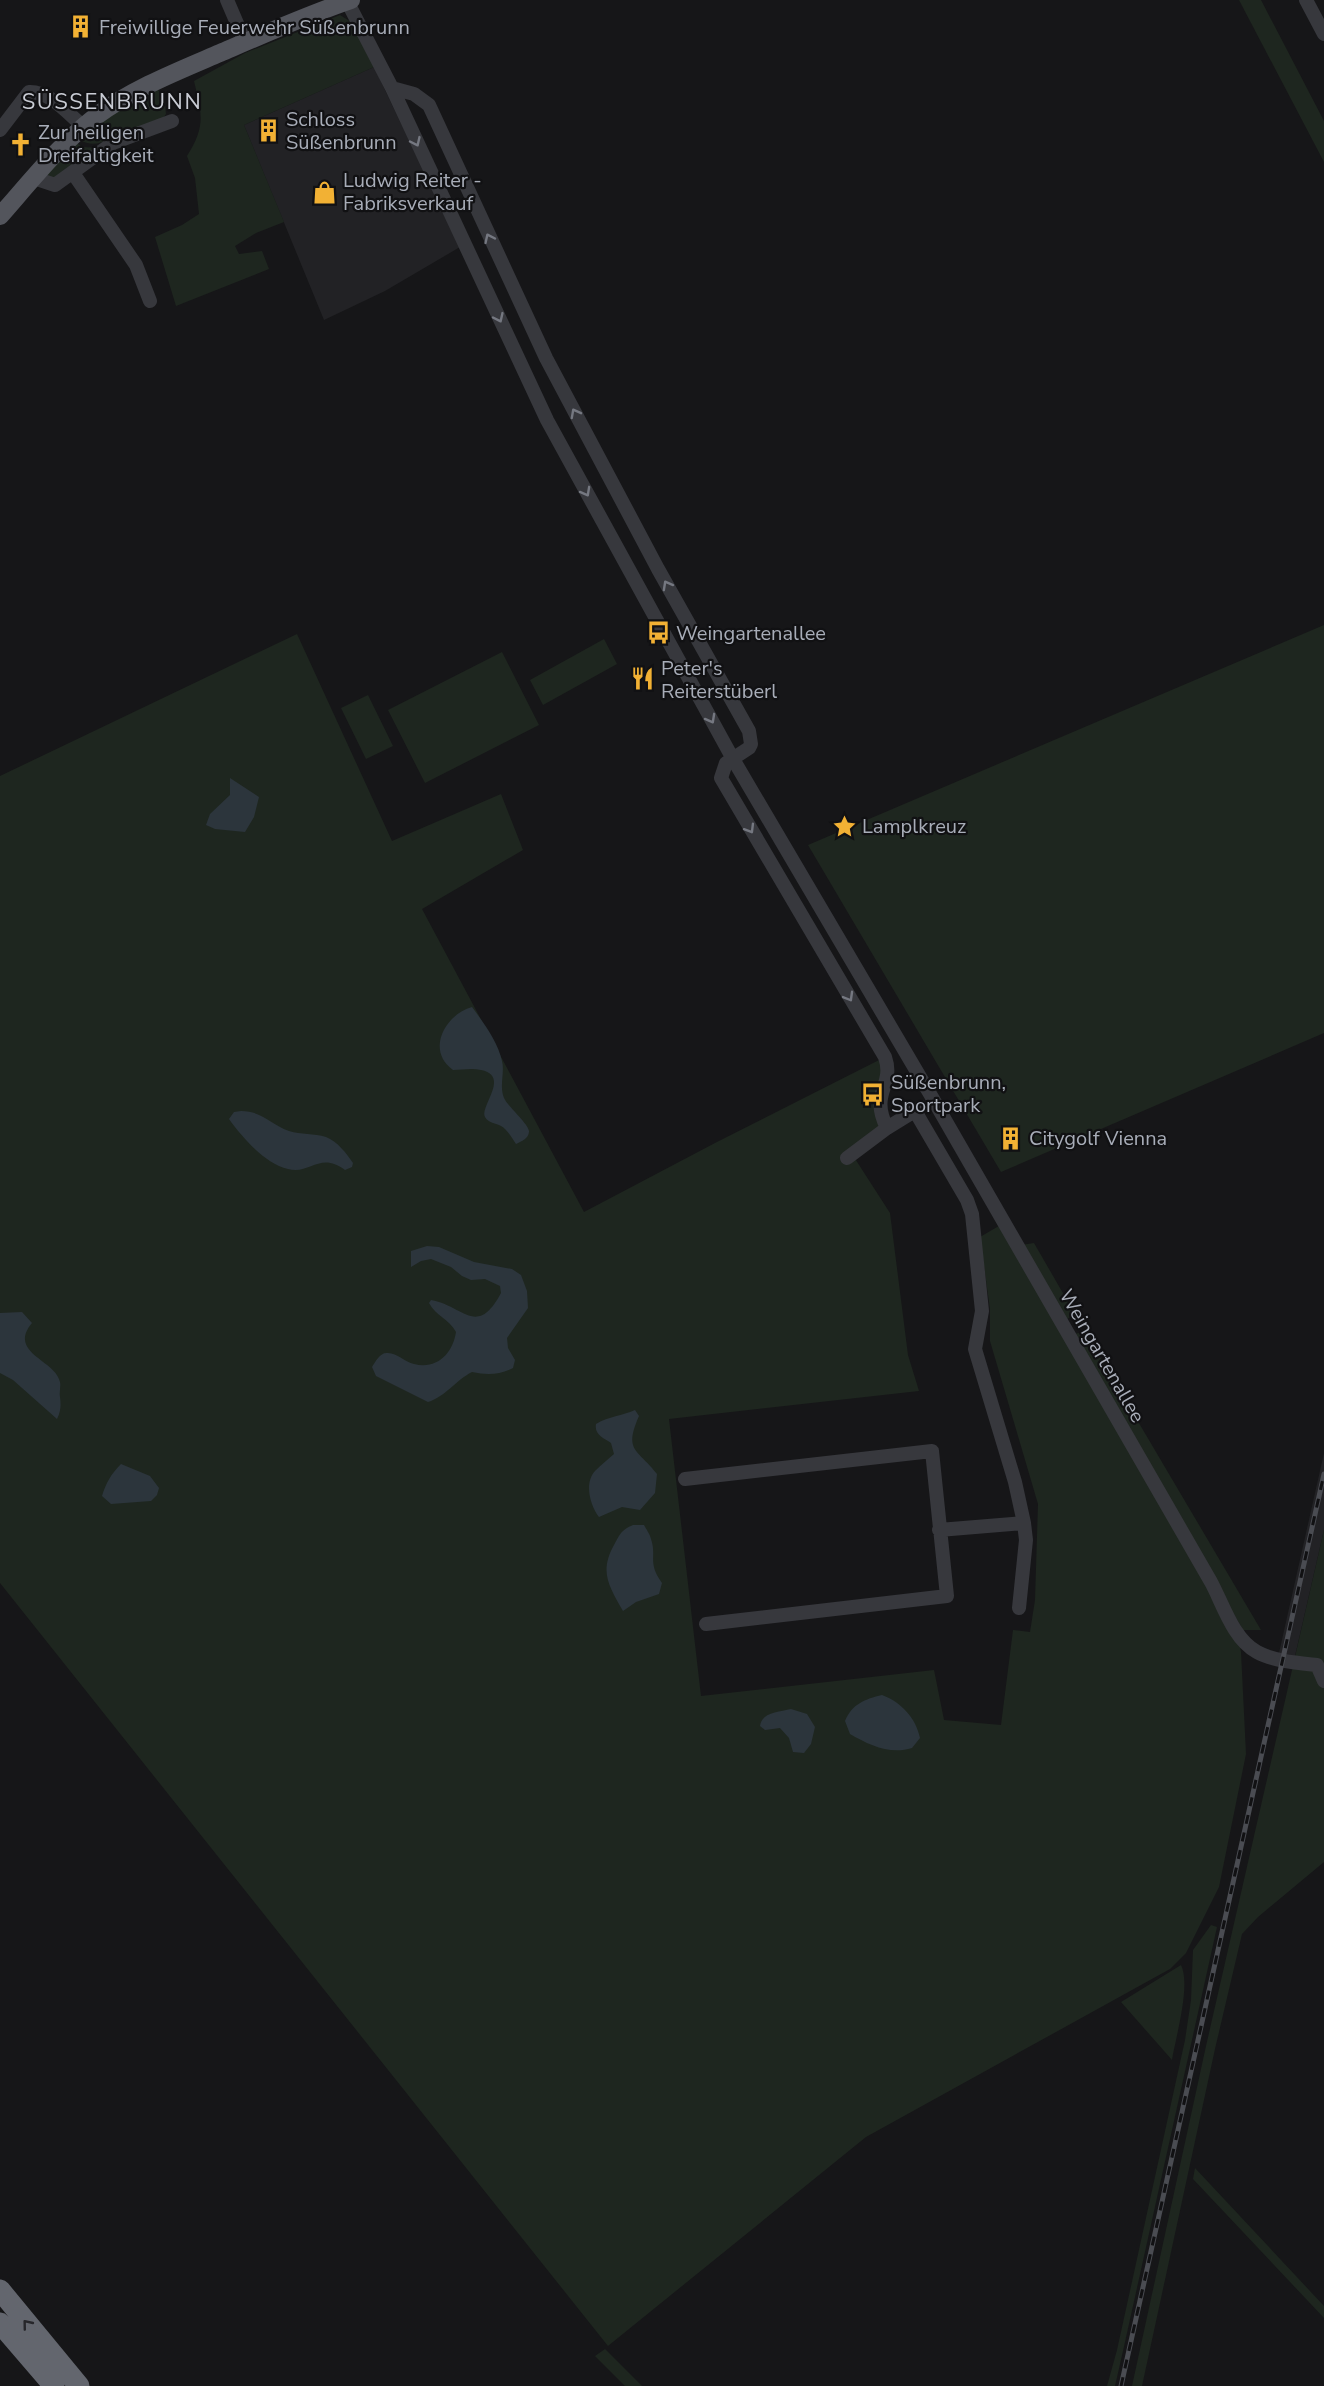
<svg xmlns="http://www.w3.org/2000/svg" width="1324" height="2386" font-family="'Nunito Sans',sans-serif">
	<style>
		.built { fill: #222225 }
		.green { fill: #1e261f }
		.water { fill: #2c353c }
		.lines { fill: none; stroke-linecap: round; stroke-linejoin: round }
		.minor { stroke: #37383d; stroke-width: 14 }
		.major { stroke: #53555c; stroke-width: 18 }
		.highway { stroke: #63666e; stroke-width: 21 }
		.rail-casing { stroke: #4a4c52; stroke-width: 5 }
		.rail { stroke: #111113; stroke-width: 3; stroke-dasharray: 9; stroke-linecap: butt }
		.oneway { stroke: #757881 }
		.oneway2 { stroke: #26262a }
		.labels { text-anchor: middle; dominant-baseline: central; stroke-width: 4.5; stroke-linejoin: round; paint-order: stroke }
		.poi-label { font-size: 20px; fill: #a8adb8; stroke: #111113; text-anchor: start }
		.street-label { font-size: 20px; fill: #a8adb8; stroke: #111113 }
		.quarter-label { font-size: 22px; letter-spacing: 1.5px; fill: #c9ccd4; stroke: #111113 }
	</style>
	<rect width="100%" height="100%" fill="#161618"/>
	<!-- built -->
	<path class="built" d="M374,67L460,247L385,291L324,320L244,125Z
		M1324,1453V1530L1295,1656L1279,1653Z"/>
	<!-- green -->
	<path class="green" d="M1239,0H1261L1324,121V162Z
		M340,15L351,22L374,67L244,125L284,222L256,233L235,246L239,254L262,251L269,269L176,306L155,237L182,225L199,214L195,178L187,156C206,126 202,114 194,81L245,53Z
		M158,89L165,105L166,114L159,124L129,136L123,130C110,140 95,149 80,140L114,113Z
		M77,143L82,147L100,148L52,180L46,175Z
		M1324,625V1033L1001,1172L808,845Z
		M297,634L392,841L501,794L523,850L422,909L584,1212L715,1143L885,1057L880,1096L887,1128L852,1154L890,1213L908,1355L919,1391L669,1419L701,1696L934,1670L944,1720L1001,1725L1013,1630L1030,1632L1035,1600L1038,1504L990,1341V1309L980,1237L1004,1223L1237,1633L1241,1652L1246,1754L1219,1887L1186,1953L1170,1969L866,2137L608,2346L0,1583V776Z
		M604,639L617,664L543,705L530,680Z
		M502,652L539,725L425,783L388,710Z
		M368,695L393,746L366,759L341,708Z
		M1034,1243L1075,1314L1064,1321L1021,1245Z
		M1079,1333L1087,1335L1261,1630H1243L1072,1334Z
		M1324,1530V1862L1258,1917L1242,1934L1215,2049L1142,2386H1132L1206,2046Z
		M1211,1925L1217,1927L1123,2351L1115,2386H1107L1117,2350L1185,2040L1191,2000L1193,1950Z
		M1181,1965C1191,1985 1176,2036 1172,2060L1121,2002Z
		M1195,2168L1324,2306V2318L1193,2179Z
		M605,2349L642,2386H625L595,2356Z"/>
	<!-- water -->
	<path class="water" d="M230,778L259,797L254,817L245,832L215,829L206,825L210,814L230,795Z
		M472,1007C483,1022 498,1042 502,1061C505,1072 499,1086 504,1098C508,1107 530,1125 529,1132C528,1139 522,1141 516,1144C512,1138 507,1129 501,1126C496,1123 488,1123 485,1117C479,1107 511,1076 481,1070C472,1068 461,1070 453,1070C425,1050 446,1014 472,1007Z
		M241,1111C262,1111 270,1124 289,1131C301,1135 314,1133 326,1137C337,1141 347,1154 353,1163L352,1167L345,1170C320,1151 310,1175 288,1169C264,1163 242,1137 229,1119L234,1112Z
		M427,1246L439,1247L474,1262L512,1269L521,1275L527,1291L528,1308L507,1338L508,1348L515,1360L513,1368C499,1375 487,1375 472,1372C456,1380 445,1397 428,1402L376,1376L372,1367C376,1361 380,1352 388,1353C397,1353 405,1362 414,1364C437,1370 453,1353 456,1332C449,1319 436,1316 429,1303L431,1300C464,1306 477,1338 501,1293L500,1286L485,1279L471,1280L462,1276L451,1267L431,1259L421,1261L411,1267V1251Z
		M22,1312L32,1323C7,1353 56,1360 60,1382C61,1387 59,1392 60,1397C61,1405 61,1411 57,1419L13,1380L0,1373V1313Z
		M635,1410L639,1416C623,1452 638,1449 657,1474L655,1493L640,1510L622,1507L599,1517C590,1505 584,1483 595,1471C601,1465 608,1459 614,1454L611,1443C604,1438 594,1435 596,1424C609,1416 622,1416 635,1410Z
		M121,1464L150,1476L159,1488L157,1495L151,1501L111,1504L102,1496C106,1483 111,1474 121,1464Z
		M633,1525H644C646,1529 650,1534 651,1539C657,1557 647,1562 662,1583L659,1594L636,1602L623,1611C609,1586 599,1572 614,1545C620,1534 621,1530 633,1525Z
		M882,1695C901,1702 916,1718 920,1738L912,1748C890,1755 869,1745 850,1734L845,1721C852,1704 865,1699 882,1695Z
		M791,1709L807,1714L815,1727L811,1744L804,1753L793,1752L789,1738L780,1728L765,1730L760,1726C762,1712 779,1712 791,1709Z"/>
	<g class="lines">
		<!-- minor -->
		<path class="minor" d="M227,0L245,42
			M1306,0L1324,34
			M347,1L392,88L547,420L733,759L933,1099L1211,1582C1223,1604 1233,1639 1257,1652C1273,1661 1299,1663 1317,1665L1324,1681
			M392,88L414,94L429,105L546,358L658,569L749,731L751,744L749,748L726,763L721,778L885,1057C895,1086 869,1092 887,1128
			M0,130L29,92C50,91 68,114 84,127
			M73,173L136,265L150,301
			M34,178L55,185L113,143L172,121
			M915,1111L967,1200L972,1214L982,1311L975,1349L1015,1482L1024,1523L1026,1540L1019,1608
			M847,1158L887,1128L921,1107
			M685,1479L932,1451L947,1596L706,1624
			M939,1530L1024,1523"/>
		<!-- major -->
		<path class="major" d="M0,216C30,182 59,145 95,117C132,89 178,71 220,53C264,34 307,15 351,0"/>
		<!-- highway -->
		<path class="highway" d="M0,2290L79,2386
			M0,2323L54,2386"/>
		<defs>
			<path id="rail" d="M1121,2386L1324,1474"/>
		</defs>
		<!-- rail casing -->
		<use href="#rail" class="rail-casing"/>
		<!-- rail -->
		<use href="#rail" class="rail"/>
	</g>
	<!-- one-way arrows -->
	<defs><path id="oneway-chevron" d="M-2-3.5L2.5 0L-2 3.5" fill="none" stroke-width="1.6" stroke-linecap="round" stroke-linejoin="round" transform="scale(1.5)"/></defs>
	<g class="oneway">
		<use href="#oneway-chevron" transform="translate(416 142) rotate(65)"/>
		<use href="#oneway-chevron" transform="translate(489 238) rotate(-115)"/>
		<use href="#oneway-chevron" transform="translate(499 318) rotate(65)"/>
		<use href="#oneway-chevron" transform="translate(575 413) rotate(-118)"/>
		<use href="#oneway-chevron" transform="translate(586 492) rotate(61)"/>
		<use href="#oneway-chevron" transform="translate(667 585) rotate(-119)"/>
		<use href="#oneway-chevron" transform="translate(711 719) rotate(61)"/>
		<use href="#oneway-chevron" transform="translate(750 829) rotate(59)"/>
		<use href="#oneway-chevron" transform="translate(849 997) rotate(60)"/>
	</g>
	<use class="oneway2" href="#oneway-chevron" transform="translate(27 2324) rotate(-129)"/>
	<!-- icons -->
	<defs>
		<symbol id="building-bare" viewBox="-9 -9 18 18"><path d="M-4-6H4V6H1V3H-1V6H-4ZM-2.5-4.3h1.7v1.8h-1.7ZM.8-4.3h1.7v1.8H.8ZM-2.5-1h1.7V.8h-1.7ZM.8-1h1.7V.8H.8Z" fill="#f2b134" stroke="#111113" stroke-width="2.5" paint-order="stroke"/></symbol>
		<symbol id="church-bare" viewBox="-9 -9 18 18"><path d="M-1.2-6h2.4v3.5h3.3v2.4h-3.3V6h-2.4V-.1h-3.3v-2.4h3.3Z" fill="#f2b134" stroke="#111113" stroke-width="2.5" paint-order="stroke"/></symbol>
		<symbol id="shop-bare" viewBox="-9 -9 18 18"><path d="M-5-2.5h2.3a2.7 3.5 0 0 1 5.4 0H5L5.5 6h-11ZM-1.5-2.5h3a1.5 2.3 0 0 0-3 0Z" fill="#f2b134" stroke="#111113" stroke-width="2.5" paint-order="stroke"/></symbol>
		<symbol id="bus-bare" viewBox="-9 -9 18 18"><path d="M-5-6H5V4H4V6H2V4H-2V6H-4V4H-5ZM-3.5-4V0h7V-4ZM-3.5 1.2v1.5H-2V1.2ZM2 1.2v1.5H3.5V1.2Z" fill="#f2b134" stroke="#111113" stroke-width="2.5" paint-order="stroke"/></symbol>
		<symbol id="restaurant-bare" viewBox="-9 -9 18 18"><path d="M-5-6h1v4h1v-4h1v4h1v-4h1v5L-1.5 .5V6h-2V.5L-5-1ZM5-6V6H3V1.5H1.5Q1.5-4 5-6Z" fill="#f2b134" stroke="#111113" stroke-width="2.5" paint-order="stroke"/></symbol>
		<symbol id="sight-bare" viewBox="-9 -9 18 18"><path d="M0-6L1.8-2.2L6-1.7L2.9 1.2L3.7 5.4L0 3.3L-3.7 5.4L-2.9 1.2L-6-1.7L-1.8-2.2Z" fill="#f2b134" stroke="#111113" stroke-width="2.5" paint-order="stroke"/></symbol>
	</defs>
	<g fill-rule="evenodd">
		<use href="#building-bare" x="64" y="10" width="33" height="33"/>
		<use href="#building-bare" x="252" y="114" width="33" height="33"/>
		<use href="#church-bare" x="4" y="128" width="33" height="33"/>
		<use href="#shop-bare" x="308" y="176" width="33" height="33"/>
		<use href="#bus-bare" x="642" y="616" width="33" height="33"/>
		<use href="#restaurant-bare" x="626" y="662" width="33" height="33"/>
		<use href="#sight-bare" x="828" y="810" width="33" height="33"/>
		<use href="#bus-bare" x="856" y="1078" width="33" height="33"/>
		<use href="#building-bare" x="994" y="1122" width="33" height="33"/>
	</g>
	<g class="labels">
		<!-- poi labels -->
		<g class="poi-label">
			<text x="99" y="27">Freiwillige Feuerwehr Süßenbrunn</text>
			<text x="286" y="119">Schloss<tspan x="286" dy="23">Süßenbrunn</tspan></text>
			<text x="38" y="132">Zur heiligen<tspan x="38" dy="23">Dreifaltigkeit</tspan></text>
			<text x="343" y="180">Ludwig Reiter -<tspan x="343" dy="23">Fabriksverkauf</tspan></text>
			<text x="676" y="633">Weingartenallee</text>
			<text x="661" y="668">Peter's<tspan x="661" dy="23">Reiterstüberl</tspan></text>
			<text x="862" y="826">Lamplkreuz</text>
			<text x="891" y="1082">Süßenbrunn,<tspan x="891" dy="23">Sportpark</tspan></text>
			<text x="1029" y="1138">Citygolf Vienna</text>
		</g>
		<!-- street labels -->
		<g class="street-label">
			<text transform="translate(1102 1356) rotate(60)">Weingartenallee</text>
		</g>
		<!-- quarter labels -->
		<g class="quarter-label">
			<text x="112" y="102">SÜSSENBRUNN</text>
		</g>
	</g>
</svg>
